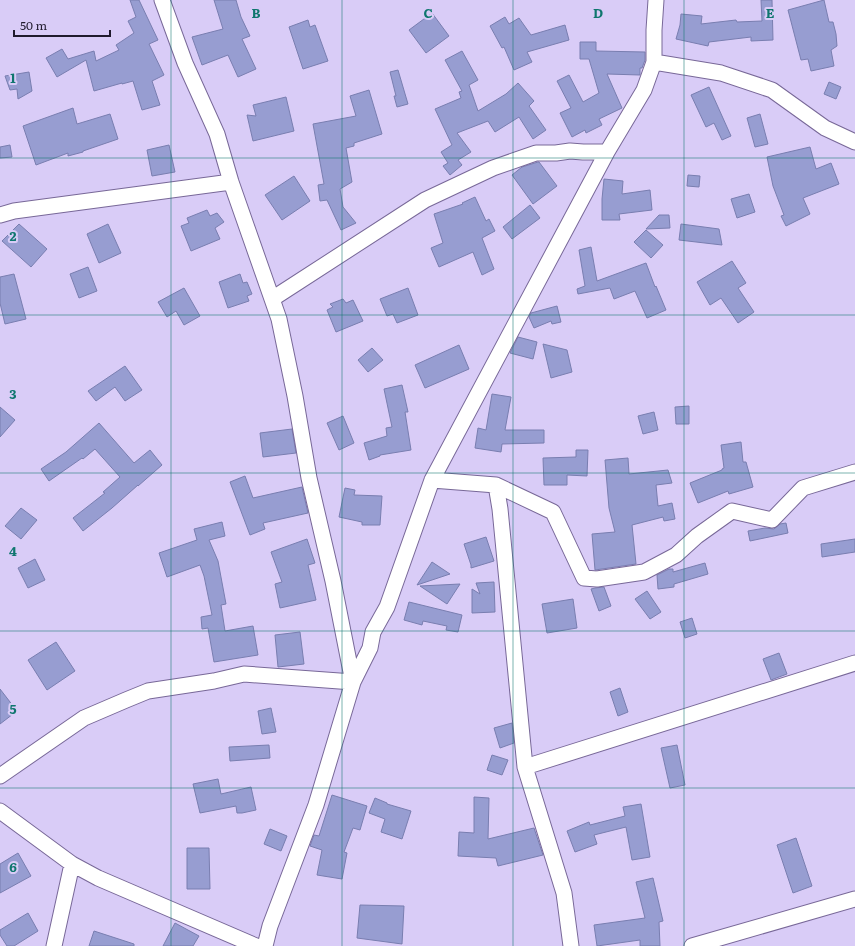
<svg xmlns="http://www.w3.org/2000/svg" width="855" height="946" font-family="Literata,serif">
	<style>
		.building { fill: #979dd1; stroke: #797eb0 }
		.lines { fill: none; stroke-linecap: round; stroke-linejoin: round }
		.minor-casing { stroke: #786898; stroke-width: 17 }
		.minor { stroke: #fff; stroke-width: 15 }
		.grid { fill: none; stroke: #0f766e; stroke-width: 1; stroke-opacity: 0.55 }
		.grid-label { font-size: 13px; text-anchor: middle; font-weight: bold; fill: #0f766e; stroke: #d9ccf7; stroke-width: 4; stroke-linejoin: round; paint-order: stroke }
	</style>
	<rect width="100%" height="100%" fill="#d9ccf7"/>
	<!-- building -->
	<path class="building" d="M130,0H139L158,40L149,44L164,75L152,81L160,105L142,110L133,81L122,84V83L94,91L86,60L57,77L46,58L62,49L68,59L94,51L96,61L119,50L116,45L134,33L128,21L136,17Z
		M214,0H236L241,17L250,36L242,39L256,69L238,77L228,55L202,65L192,37L223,29Z
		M761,0H772L773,40L751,41V37L709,42L708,46L676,39L680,25L681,14L702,16L701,24L736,20L737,22L762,21Z
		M824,0L829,22H833L836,34L837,46L831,50L834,66L811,71L808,59L801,60L788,10Z
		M432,13L449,36L426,53L409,30Z
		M505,17L509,24L519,18L531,35L565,25L569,40L527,52L532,62L514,70L504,47L502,48L490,26Z
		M308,20L310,27L315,25L328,61L303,69L289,27Z
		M580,42H596V51L645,52V60L642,68H640V75L607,74L622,108L599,119L602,125L586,133L585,130L572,137L560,113L571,108L557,81L569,75L583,102L599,93L589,59H580Z
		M462,51L478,80L469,85L478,111L506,94L518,83L534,101L529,106L546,130L533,139L519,117L495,132L488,121L457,133L471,152L458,160L462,165L450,175L443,166L448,163L441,152L452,145L435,109L461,98L459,92L462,91L445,60Z
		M398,70L408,104L397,107L394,96H396L390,72Z
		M29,72L32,91L18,99L17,89L10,90L5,76Z
		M829,82L841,87L836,99L824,94Z
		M709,87L731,136L722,140L714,123L706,127L691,95Z
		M369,90L382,134L354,143V146L346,148L352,182L340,189L343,207L356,223L341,230L327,200L320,201L318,185L324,184L313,124L356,116L350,96Z
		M286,97L294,131L253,141L247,115L256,116L253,105Z
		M73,108L77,124L110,114L118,139L83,151V152L68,156V153L36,165L23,126Z
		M760,114L768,144L755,147L747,118Z
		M10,145L12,157L0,158V147Z
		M169,145L175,172L152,176L147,150Z
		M810,147L816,169L831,163L839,184L803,198L810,214L786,226L781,216L784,215L773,186L767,157Z
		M538,162H539L557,186L533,204L512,175L522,167Z
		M688,175L700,176L699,187L687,186Z
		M294,176L310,201L282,220L265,195Z
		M604,179L623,181L622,194L650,190L652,210L619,214L620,220H602V199Z
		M749,194L755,212L737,218L731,199Z
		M475,197L486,221L489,219L495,231L482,238L494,269L482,275L473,252L439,267L431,248L443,243L434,214L463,204L462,203Z
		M530,205L540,218L512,239L503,227Z
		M207,210L210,216L217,213L224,222L215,228L220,239L191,251L181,226L189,223L187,218Z
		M659,215H669L670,228L646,229Z
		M19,224L47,249L31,267L2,241Z
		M108,224L121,253L99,263L87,234Z
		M681,224L719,229L722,245L679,240Z
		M646,230L663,245L651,258L634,242Z
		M591,247L597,281L646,263L655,287L656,286L666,310L647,318L635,291L614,299L610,288L578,294L577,289L585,286L579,250Z
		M732,261L746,283L738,288L754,312L738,323L721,298L710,305L697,282Z
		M88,267L97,291L79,298L70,274Z
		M14,274L26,319L5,324L0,303V277Z
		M240,274L243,283L247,282L252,294L247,296L249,301L228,308L219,282Z
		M184,288L200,316L184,325L176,311L167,317L158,302Z
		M408,288L418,315L397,323L393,314L387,316L380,299Z
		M343,299L346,303L353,300L363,321L336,332L327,310L333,307L330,304Z
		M557,306L561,322L552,324L551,321L534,328L529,317L531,313Z
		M518,337L537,342L533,359L510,353Z
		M543,344L567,350L572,372L551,378Z
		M459,345L469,369L425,388L415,365Z
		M372,348L383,360L368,372L358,360Z
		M125,366L142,390L125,401L115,387L96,401L88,391Z
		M402,385L408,412H405L411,450L380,455V456L369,460L364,443L387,436L386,428L392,427L384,389Z
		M492,394L511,397L505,430H544V443L502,444L501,452L475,448L478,428L486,430Z
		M689,406V424H676L675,407Z
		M0,407L15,420L0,437Z
		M654,412L658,430L643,434L638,416Z
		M343,416L354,443L339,450L327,423Z
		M99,423L134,463L150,450L162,465L138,486V485L112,508L83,531L73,518L105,493L103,492L120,477L95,449L83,459L82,458L49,481L41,469L66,452Z
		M292,429L296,453L263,457L260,433Z
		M741,442L743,462H746L753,487L729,494L728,491L698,503L690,483L722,470V469L724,468L721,445Z
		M576,450H588L587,476L567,475V485H544L543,458L576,457Z
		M628,458L629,474L668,470L672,483L656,485L658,506L672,503L675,519L664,521L663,517L632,525L636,564L595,570L592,534L615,532L609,508L605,460Z
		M245,476L253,498L302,487L308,513L263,523L265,529L250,535L230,482Z
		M345,488L355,490L354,495L382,496L380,525H362V522L339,517Z
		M21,508L37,520L21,539L5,526Z
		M222,522L225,536L209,540L218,561L226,604L221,605L225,631L253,626L258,655L214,662L208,628L202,629L201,617L212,615L204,576L200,565L167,577L159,553L197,540L194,529Z
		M786,523L788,533L750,541L748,531L765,528L774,529L780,524Z
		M486,537L494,561L471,568V565L464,544Z
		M307,539L315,563L308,565L316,600L280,608L275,584L282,582L271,552Z
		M855,539V552L822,557L821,544Z
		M35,559L45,580L28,588L18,568Z
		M432,562L450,574L417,585Z
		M705,563L708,574L674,584V587L658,589L657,575L669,569H673V572Z
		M494,582L495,612L472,613V589L480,594L476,583Z
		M460,584L447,604L420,586Z
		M604,587L611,606L599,611L591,589L595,588Z
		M647,591L661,612L650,619L635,599Z
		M573,599L577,628L547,633L542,604Z
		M409,602L462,615L458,632L446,630L447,626L423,621L422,625L404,620Z
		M692,618L697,634L685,638L680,622Z
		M300,632L304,664L278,667L275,635Z
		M56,642L75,671L47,690L28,660Z
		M779,653L787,674L771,680L763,659Z
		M620,688L628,712L618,716L610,692Z
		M0,689L17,711L0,724Z
		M271,708L276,732L262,734L258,711Z
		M512,723L514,743L500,748L494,728Z
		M269,745L270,758L230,761L229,747Z
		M677,745L685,785L670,788L661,748Z
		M492,755L508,760L502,775L487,770Z
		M218,779L221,794L251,787L256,810L242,813H237L236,806L200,813L193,784Z
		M332,795L367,806L360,830L353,828L344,852L347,853L342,879L317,875L322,850L310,846L314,835L319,836Z
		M474,797L489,798L488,839L534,828L543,855L498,866L496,858L458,856L459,832L474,833Z
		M375,798L387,803V804L411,811L402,839L381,832L385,819L369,813Z
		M641,804L650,857L632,860L626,827L594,835L597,844L575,852L567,831L589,822L590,825L625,816L623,807Z
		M270,829L287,836L281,851L264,844Z
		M796,838L812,886L793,893L777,845Z
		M187,848H209L210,889H187Z
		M18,853L31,876L0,893V864Z
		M653,878L663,921L659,922L660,946H640V940L597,946L594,925L645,918L636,882Z
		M360,905L404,906L402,944L357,938Z
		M28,913L38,931L14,946H7L0,935V930Z
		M175,923L199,936L193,946H163Z
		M94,931L134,944V946H89Z"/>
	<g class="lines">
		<defs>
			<path id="minor" d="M654,62L721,73L772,90L825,128L855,142
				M0,215L14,211L231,182
				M272,299L425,200L493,168L536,153H556L570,151L583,152H607
				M432,480L496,485L553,512L584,578L597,579L644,572L676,555L697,536L732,511L772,520L803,488L855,472
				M496,485L500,509L525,767L564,893L571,946
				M525,767L855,663
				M0,776L84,718L126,700L148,691L214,681L244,674L353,682L333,581L309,478L295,396L279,319L231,182L217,134L185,63L162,0
				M0,811L72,864L98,878L256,946
				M54,946L72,864
				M265,946L270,926L316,805L353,682L370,648L373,632L387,607L432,480L607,152L644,90L654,62V30L656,0
				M692,946L855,899"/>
		</defs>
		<!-- minor casing -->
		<use href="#minor" class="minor-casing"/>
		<!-- minor -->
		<use href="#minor" class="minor"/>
	</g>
	<!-- grid -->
	<path class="grid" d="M171,0V946M342,0V946M513,0V946M684,0V946M0,158H855M0,315H855M0,473H855M0,631H855M0,788H855"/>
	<g class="grid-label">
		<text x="256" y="18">B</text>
		<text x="428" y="18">C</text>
		<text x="598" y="18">D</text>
		<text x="770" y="18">E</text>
		<text x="13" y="83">1</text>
		<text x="13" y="241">2</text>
		<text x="13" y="399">3</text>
		<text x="13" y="556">4</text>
		<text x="13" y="714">5</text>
		<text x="13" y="872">6</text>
	</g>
	<!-- scale -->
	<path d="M14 30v6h96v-6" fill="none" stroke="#201a2d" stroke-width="2"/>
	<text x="20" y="30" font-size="12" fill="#201a2d" stroke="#d9ccf7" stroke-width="3" paint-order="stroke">50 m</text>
</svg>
